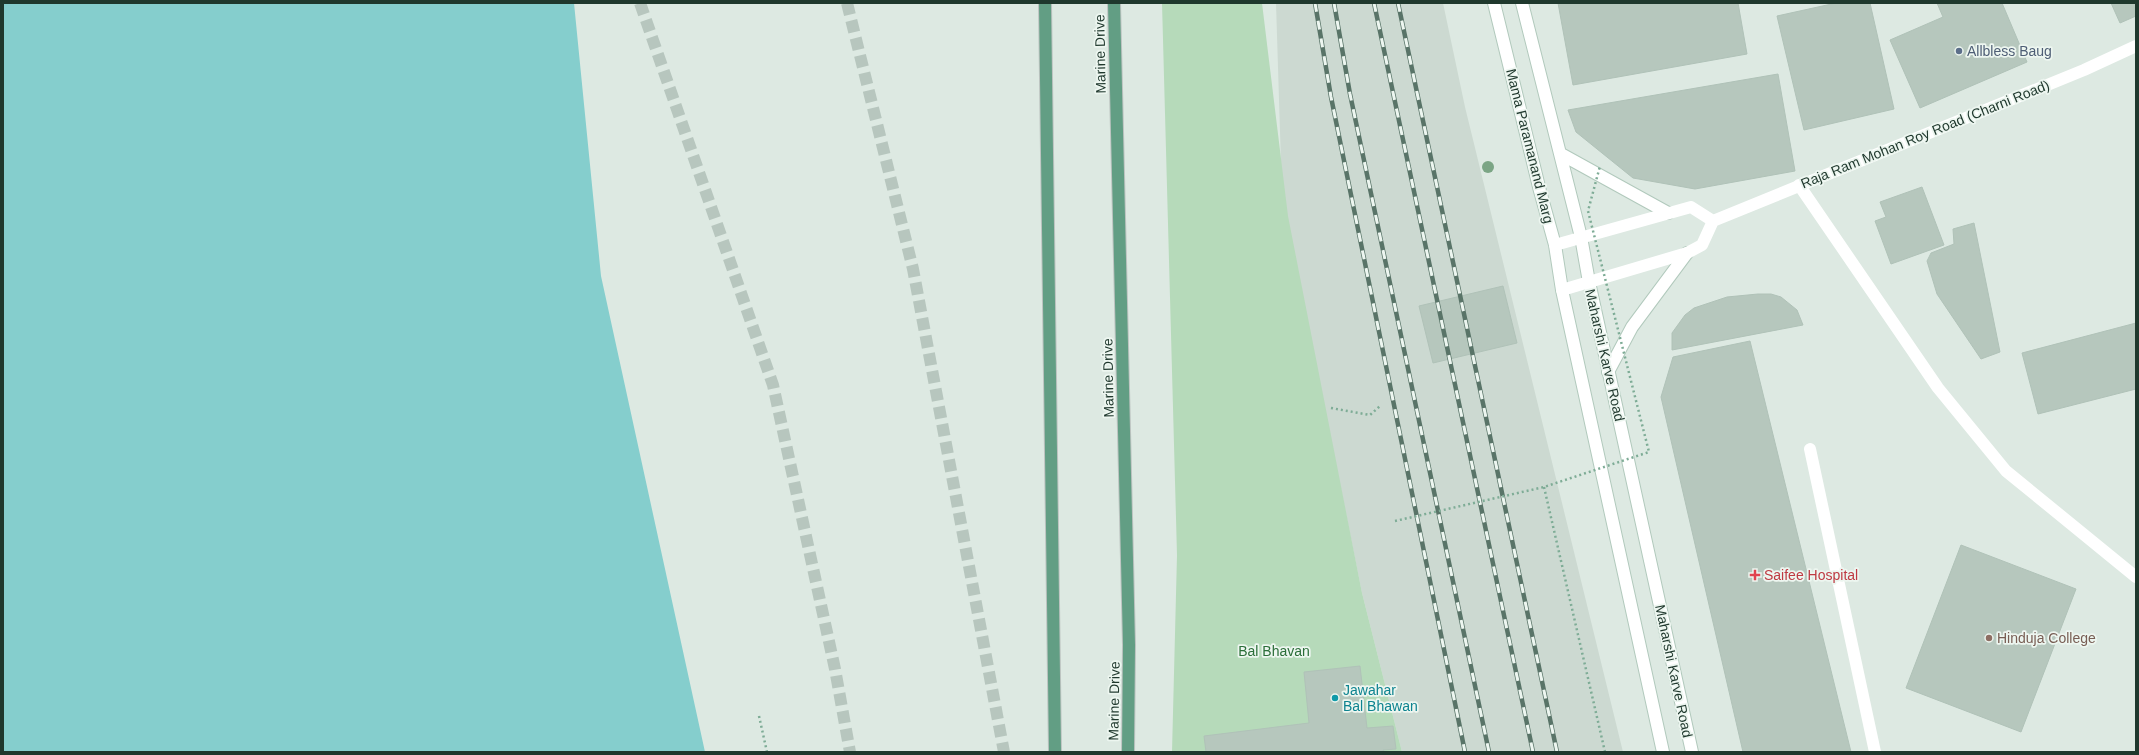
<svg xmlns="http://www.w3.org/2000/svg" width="2139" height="755" font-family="Helvetica,sans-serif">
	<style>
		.built { fill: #ccd9d1 }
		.green { fill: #b6daba }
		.water { fill: #85cecd }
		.building { fill: #b6c7bd; stroke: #b0c2b8 }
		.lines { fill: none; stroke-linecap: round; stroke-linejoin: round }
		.motorway-tunnel { stroke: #b7c6be; stroke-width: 12; stroke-dasharray: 12 6; stroke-linecap: butt }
		.secondary-casing { stroke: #b1c9bc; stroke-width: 14 }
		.primary-casing { stroke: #bcc3c0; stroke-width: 14 }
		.path { stroke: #7eac96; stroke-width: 2.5; stroke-dasharray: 2 3; stroke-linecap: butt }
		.service { stroke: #fff; stroke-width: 12 }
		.minor { stroke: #fff; stroke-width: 12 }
		.tertiary { stroke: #fff; stroke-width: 12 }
		.secondary { stroke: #fff; stroke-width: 12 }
		.primary { stroke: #629e84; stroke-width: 12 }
		.rail-casing { stroke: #597468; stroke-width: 4.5 }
		.rail { stroke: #edf6f0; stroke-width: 3; stroke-dasharray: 9; stroke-linecap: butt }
		.path-bridge { stroke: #7eac96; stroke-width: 2.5; stroke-dasharray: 2 3; stroke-linecap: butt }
		.tree { fill: #7ba585 }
		.service-dot { fill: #5c6f8a; stroke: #edf6f0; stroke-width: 1.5 }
		.health-dot { fill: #e0444e; stroke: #edf6f0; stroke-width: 1.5 }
		.education-dot { fill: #8d6e63; stroke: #edf6f0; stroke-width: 1.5 }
		.culture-dot { fill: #0f9aa8; stroke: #edf6f0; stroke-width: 1.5 }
		.labels { text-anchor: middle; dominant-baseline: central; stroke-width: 3.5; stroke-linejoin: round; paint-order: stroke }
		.service-label { font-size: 14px; fill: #4e5e75; stroke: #edf6f0; text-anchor: start }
		.street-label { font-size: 14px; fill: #1f382d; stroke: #edf6f0 }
		.health-label { font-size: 14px; fill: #be3a42; stroke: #edf6f0; text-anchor: start }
		.education-label { font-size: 14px; fill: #785e54; stroke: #edf6f0; text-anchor: start }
		.park-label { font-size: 14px; fill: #2b6e39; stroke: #edf6f0 }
		.culture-label { font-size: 14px; fill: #0d838f; stroke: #edf6f0; text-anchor: start }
	</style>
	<rect width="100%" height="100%" fill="#dde9e2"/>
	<!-- built -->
	<path class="built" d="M1276,3H1443L1465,107L1623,752H1402L1362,593L1282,196Z"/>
	<!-- green -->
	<path class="green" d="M1162,3H1262L1288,216L1362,593L1402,752H1172L1177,555Z"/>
	<!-- water -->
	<path class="water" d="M3,3H574L601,276L705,752H3Z"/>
	<!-- building -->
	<path class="building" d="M1558,3H1738L1747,54L1573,85Z
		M1836,3H1870L1894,109L1804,130L1777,16Z
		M1937,3H2002L2027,62L1920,108L1890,40L1943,17Z
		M2111,3H2136V16L2120,23Z
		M1778,74L1795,171L1695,189L1633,178L1576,132L1568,110Z
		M1922,187L1944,245L1891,264L1875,221L1886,217L1880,202Z
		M1974,223L2000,352L1981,359L1937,294L1927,261L1931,253L1954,244L1953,229Z
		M1503,286L1517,343L1433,363L1419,306Z
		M1758,294H1771L1781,297L1797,310L1803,325L1672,350V333L1685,315L1694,308L1727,297Z
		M2136,323V389L2038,414L2022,353Z
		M1750,341L1851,752H1743L1661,397L1673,357Z
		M1961,545L2076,589L2021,732L1906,688Z
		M1360,666L1367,728L1393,726L1396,749L1383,750L1384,752H1206L1204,736L1309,723L1304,672Z"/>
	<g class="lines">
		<!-- motorway-tunnel -->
		<path class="motorway-tunnel" d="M640,3L773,385L835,669L850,752
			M847,3L913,269L1004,752"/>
		<defs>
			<path id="secondary" d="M1494,3L1540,191L1555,245L1562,290L1663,752
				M1522,3L1581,237L1589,282L1692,752
				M1561,154L1668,213
				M1608,372L1632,327L1687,253"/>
			<path id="primary" d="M1045,3L1055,752
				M1114,3L1129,645L1128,752"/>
		</defs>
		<!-- secondary casing -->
		<use href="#secondary" class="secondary-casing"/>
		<!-- primary casing -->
		<use href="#primary" class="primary-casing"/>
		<!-- path -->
		<path class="path" d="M1331,408L1370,415L1380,406
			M1544,487L1605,752
			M759,716L767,752"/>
		<!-- service -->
		<path class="service" d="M1810,449L1875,752"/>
		<!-- minor -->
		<path class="minor" d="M1799,185L1938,388L2006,471L2136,577"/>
		<!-- tertiary -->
		<path class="tertiary" d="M1555,245L1691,207L1713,221
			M1562,290L1687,253L1702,245L1713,221L2084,70L2136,46"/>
		<!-- secondary -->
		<use href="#secondary" class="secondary"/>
		<!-- primary -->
		<use href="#primary" class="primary"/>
		<defs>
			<path id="rail" d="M1315,3L1331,97L1465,752
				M1334,3L1350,94L1489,752
				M1374,3L1533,752
				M1398,3L1557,752"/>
		</defs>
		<!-- rail casing -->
		<use href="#rail" class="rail-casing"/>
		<!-- rail -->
		<use href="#rail" class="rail"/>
		<!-- path-bridge -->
		<path class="path-bridge" d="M1395,521L1544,487L1649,452L1588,211L1600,166"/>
	</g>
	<!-- trees -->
	<circle class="tree" cx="1488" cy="167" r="6"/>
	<!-- markers -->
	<circle class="service-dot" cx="1959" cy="51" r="4"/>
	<path class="health-dot" d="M1753 569h4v4h4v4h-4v4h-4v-4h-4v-4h4z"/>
	<circle class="education-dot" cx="1989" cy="638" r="4"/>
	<circle class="culture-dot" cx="1335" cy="698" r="4"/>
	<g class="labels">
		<!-- service labels -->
		<g class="service-label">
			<text x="1967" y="51">Allbless Baug</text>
		</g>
		<!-- street labels -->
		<g class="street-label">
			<text transform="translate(1100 54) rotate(-91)">Marine Drive</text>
			<text transform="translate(1925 134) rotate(-22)">Raja Ram Mohan Roy Road (Charni Road)</text>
			<text transform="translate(1530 146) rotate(76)">Mama Paramanand Marg</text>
			<text transform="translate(1605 355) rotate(77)">Maharshi Karve Road</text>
			<text transform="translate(1108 378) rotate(-91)">Marine Drive</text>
			<text transform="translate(1674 671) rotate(78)">Maharshi Karve Road</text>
			<text transform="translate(1114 701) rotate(-89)">Marine Drive</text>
		</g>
		<!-- health labels -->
		<g class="health-label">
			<text x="1764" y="575">Saifee Hospital</text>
		</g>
		<!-- education labels -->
		<g class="education-label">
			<text x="1997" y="638">Hinduja College</text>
		</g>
		<!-- park labels -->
		<g class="park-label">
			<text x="1274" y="651">Bal Bhavan</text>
		</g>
		<!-- culture labels -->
		<g class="culture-label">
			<text x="1343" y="690">Jawahar<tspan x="1343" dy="16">Bal Bhawan</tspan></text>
		</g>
	</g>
	<!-- border -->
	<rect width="2139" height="755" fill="none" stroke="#1f382d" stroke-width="8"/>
</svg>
